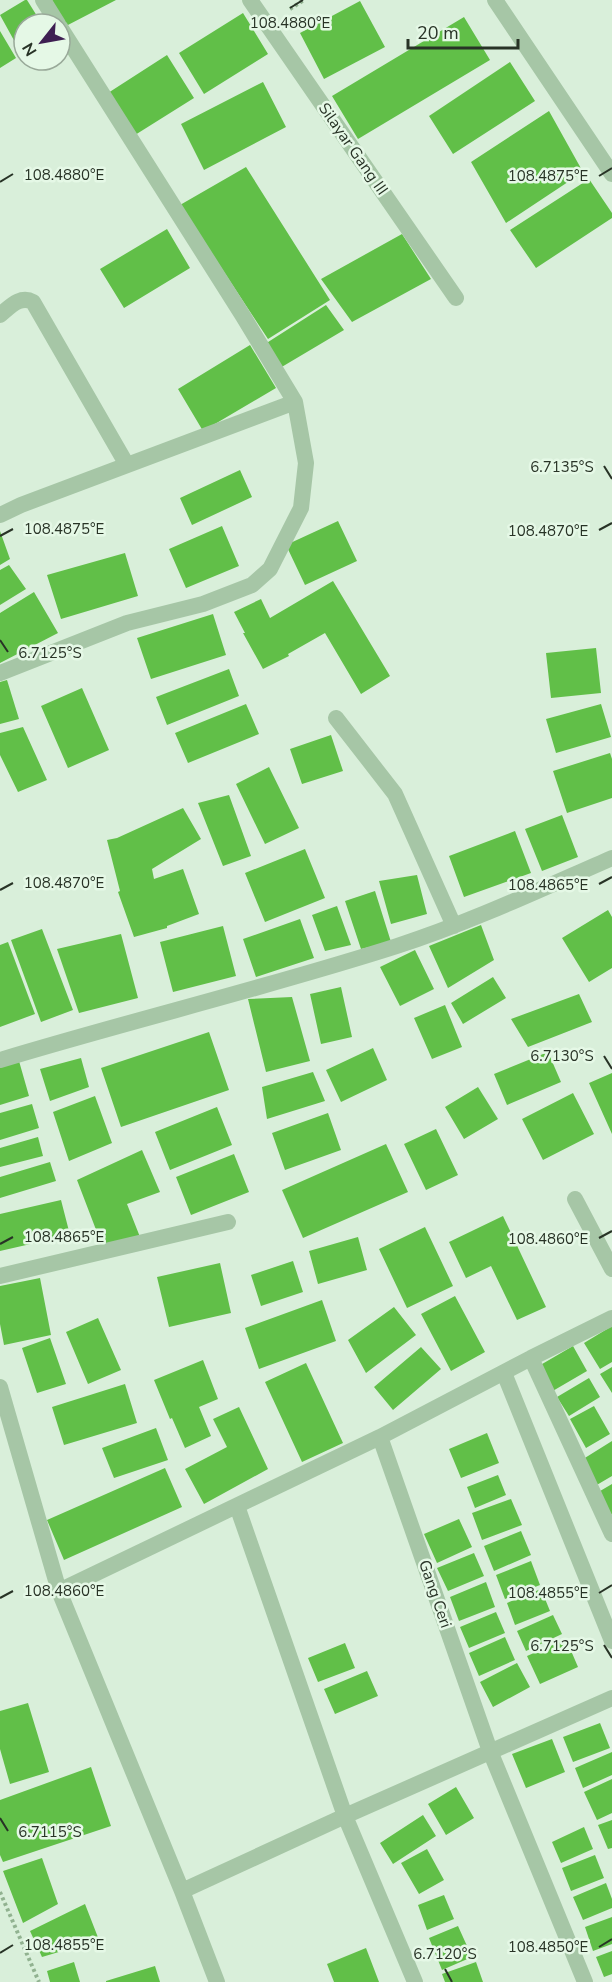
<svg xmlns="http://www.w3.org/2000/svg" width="612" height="1982" font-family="'Nunito Sans',sans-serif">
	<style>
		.building { fill: #61bf48 }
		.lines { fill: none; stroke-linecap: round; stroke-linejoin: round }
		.path { stroke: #91b290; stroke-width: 4; stroke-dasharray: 3 3; stroke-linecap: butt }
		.minor { stroke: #a6c6a6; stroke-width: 16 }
		.ticks { fill: none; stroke: #283326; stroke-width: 2 }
		.labels { text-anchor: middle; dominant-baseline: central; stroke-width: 5; stroke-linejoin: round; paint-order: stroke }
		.street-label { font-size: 16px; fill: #283326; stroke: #e5f8e6 }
		.ticks-label { font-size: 15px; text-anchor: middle; fill: #283326; stroke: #e5f8e6; stroke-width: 5; stroke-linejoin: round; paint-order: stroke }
	</style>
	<rect width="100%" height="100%" fill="#d9efda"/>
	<!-- building -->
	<path class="building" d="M25,0H27L42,24H24V39L16,44L0,15Z
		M52,0H116L66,26Z
		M360,1L385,47L324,79L300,33Z
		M243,13L268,54L204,94L179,53Z
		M464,17L490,60L358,139L332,96Z
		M0,31L16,58L0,68Z
		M167,55L194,98L135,135L108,93Z
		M510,62L535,101L453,154L429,116Z
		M263,82L286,127L204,170L181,124Z
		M549,111L583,172L506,223L471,162Z
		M246,167L330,300L268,339L180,205Z
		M589,179L612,213V218L536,268L510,230Z
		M167,229L190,268L124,308L100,269Z
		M402,234L431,279L352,322L321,279Z
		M326,305L344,330L280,368L265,344Z
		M250,345L276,388L203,431L178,389Z
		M240,470L252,497L192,525L180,498Z
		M338,521L357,561L305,585L286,545Z
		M222,526L239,566L186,588L169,549Z
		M0,531L10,559L0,565Z
		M125,553L138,596L61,619L47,575Z
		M9,565L26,589L0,605V570Z
		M333,581L390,676L361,694L325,633L288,654L289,656L263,669L243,633H245L234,612L261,599L270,618Z
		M34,592L58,633L0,663V613Z
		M213,614L226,655L151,679L137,638Z
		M596,648L601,693L551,698L546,653Z
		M229,669L239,696L167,725L156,697Z
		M7,680L19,719L0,724V682Z
		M82,688L109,750L68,768L41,706Z
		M246,704L259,734L188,763L175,733Z
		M601,704L611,737L556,753L546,719Z
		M23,727L47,780L18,792L0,755V733Z
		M331,735L343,771L302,784L290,749Z
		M610,753L612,759V798L567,813L553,771Z
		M269,767L299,828L265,844L236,784Z
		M229,795L251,856L223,866L198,803Z
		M183,808L201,839L152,869L154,879L183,869L199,914L167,926V928L134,937L118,892L120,891L107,840L117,838Z
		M562,815L578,857L542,871L525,829Z
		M515,831L531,873L464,897L449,856Z
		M305,849L325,898L265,922L245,873Z
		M417,875L427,914L391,924L379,881Z
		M375,891L391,942L361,949L345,901Z
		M337,906L351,945L325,951L312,915Z
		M608,910L612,917V968L589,982L562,938Z
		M300,919L314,958L256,977L243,939Z
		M481,925L494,960L448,988L429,946Z
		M223,926L236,976L173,992L160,942Z
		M42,929L73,1010L41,1022L11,940Z
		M121,934L138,998L79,1013L57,949Z
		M8,942L35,1014L0,1027V945Z
		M415,950L434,989L400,1006L380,967Z
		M493,977L506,998L463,1024L451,1003Z
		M341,987L352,1037L321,1044L310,994Z
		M579,994L592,1022L528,1047L511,1019Z
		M292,997L310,1061L266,1072L248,999Z
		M445,1005L462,1047L432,1059L414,1018Z
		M209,1032L229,1090L121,1127L101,1068Z
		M373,1048L387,1080L341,1102L326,1070Z
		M548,1052L561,1082L507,1105L494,1074Z
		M81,1058L89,1087L50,1101L40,1069Z
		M19,1061L29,1096L0,1105V1066Z
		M313,1072L325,1101L267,1119L262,1087Z
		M612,1073V1134L589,1083Z
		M478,1087L498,1119L464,1139L445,1107Z
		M573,1093L594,1134L543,1160L522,1119Z
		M95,1096L112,1143L69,1161L53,1112Z
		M32,1104L39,1128L0,1140V1113Z
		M217,1107L232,1145L170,1170L155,1132Z
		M328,1113L341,1150L285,1170L272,1133Z
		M436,1129L458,1175L426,1190L404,1144Z
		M38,1137L43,1156L0,1167V1148Z
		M386,1144L408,1192L303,1238L282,1190Z
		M142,1150L160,1192L127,1204L140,1237L103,1248L77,1180Z
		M234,1154L249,1192L191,1215L176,1177Z
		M50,1162L56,1181L0,1198V1177Z
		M61,1200L70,1235L0,1251V1214Z
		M503,1216L546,1307L517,1320L491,1266L466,1278L449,1242Z
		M425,1227L453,1286L407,1308L379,1249Z
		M358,1237L367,1270L318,1284L309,1251Z
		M293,1261L303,1292L261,1306L251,1275Z
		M220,1263L231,1313L169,1327L157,1277Z
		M40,1278L51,1335L4,1345L0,1324V1286Z
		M455,1296L485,1352L451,1371L421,1314Z
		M322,1300L336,1341L259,1369L245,1328Z
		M394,1307L416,1335L366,1373L348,1340Z
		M98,1318L121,1370L88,1384L66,1332Z
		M612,1326V1362L600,1369L584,1343Z
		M50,1338L66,1384L37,1393L22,1348Z
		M573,1346L587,1371L551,1392L537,1367Z
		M421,1347L441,1369L393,1410L374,1387Z
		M203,1360L218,1399L199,1407L211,1436L185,1448L172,1418L170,1419L154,1380Z
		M306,1363L343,1443L302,1462L265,1382Z
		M612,1367V1393L600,1374Z
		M589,1378L600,1397L569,1416L557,1397Z
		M125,1384L137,1423L64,1445L52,1407Z
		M594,1406L610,1434L586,1448L570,1419Z
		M239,1407L268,1469L204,1504L185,1469L227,1447L213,1419Z
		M156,1428L168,1460L114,1478L102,1448Z
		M487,1433L499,1463L461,1478L449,1449Z
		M612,1441V1476L595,1486L580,1461Z
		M165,1468L182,1507L64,1560L47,1520Z
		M498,1475L506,1495L475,1508L467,1487Z
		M612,1484V1514L609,1516L595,1494Z
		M511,1499L522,1525L482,1540L472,1513Z
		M459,1519L472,1547L437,1563L424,1534Z
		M521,1531L531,1555L494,1571L484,1546Z
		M474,1553L484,1576L448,1591L437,1568Z
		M531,1561L540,1585L505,1599L496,1575Z
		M486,1582L495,1607L459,1621L450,1597Z
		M541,1589L550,1611L515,1625L507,1603Z
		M496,1612L505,1633L469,1648L460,1627Z
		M553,1615L562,1634L526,1651L517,1631Z
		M505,1637L515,1660L479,1676L469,1653Z
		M566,1639L578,1667L540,1684L527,1656Z
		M345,1643L355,1668L318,1682L308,1658Z
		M517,1663L530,1687L493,1707L480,1682Z
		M367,1671L378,1696L335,1714L324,1689Z
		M28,1703L49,1772L10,1784L0,1749V1711Z
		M600,1723L610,1748L573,1762L563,1737Z
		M552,1739L565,1772L526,1788L512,1754Z
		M612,1752V1775L583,1788L575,1768Z
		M91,1767L111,1826L3,1862L0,1855V1800Z
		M612,1779V1813L597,1820L584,1792Z
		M456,1787L474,1818L446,1835L428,1804Z
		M423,1815L436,1836L393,1864L380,1843Z
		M612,1820V1848L608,1849L598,1825Z
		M584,1827L593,1849L561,1863L552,1842Z
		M427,1849L444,1880L419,1894L401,1863Z
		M595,1855L604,1878L571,1891L562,1868Z
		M42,1858L58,1904L23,1923L3,1871Z
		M606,1883L612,1899V1908L583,1920L573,1897Z
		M444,1895L454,1919L427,1930L418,1905Z
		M85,1904L99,1940L42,1957L30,1931Z
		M612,1917V1944L593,1951L585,1927Z
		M458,1926L472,1957L442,1970L429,1938Z
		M366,1948L379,1982H334L327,1964Z
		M612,1951V1974L604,1977L596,1957Z
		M74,1962L80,1982H50L47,1971Z
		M476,1962L483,1982H445L442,1974Z
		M155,1966L160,1982H106V1981Z"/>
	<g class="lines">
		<!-- path -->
		<path class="path" d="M290,9L304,0
			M0,1892L39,1982"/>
		<!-- minor -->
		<path class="minor" d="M43,0L58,24
			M250,0L456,298
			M495,0L612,174
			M0,315C10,307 20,295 33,302L127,465
			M0,515L21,505L295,402
			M0,673L127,623L203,604L252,585L270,569L301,508L306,463L295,402L243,316L60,27
			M336,718L395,794L454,926
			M0,1060C132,1020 266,988 397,946C471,922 541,889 612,858
			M575,1199L612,1269
			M0,1276L228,1222
			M531,1358L612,1534
			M504,1373L612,1641
			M0,1387L59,1591L182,1891L217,1982
			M380,1437L490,1751L585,1982
			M237,1506L345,1816L415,1982
			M59,1591L380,1437L531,1358L612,1318
			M182,1891L345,1816L612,1698"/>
	</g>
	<!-- ticks -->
	<path class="ticks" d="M290,8L303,0M599,176L612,168M0,182L13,174M604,466L612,479M599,530L612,523M0,536L13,529M0,640L8,652M599,884L612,877M0,890L13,883M604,1056L612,1069M599,1238L612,1231M0,1244L13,1237M599,1593L612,1585M0,1598L13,1591M604,1645L612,1658M0,1818L8,1831M599,1947L612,1939M0,1953L13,1945M445,1969L452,1982"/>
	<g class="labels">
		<!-- street labels -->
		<g class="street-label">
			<text transform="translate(353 149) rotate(55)">Silayar Gang III</text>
			<text transform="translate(435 1594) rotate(71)">Gang Ceri</text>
		</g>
	</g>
	<g class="ticks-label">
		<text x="290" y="28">108.4880°E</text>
		<text x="64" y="180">108.4880°E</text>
		<text x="548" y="181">108.4875°E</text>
		<text x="562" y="472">6.7135°S</text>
		<text x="64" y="534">108.4875°E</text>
		<text x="548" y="536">108.4870°E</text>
		<text x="50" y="658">6.7125°S</text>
		<text x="64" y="888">108.4870°E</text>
		<text x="548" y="890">108.4865°E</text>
		<text x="562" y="1061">6.7130°S</text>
		<text x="64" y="1242">108.4865°E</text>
		<text x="548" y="1244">108.4860°E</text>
		<text x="64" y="1596">108.4860°E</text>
		<text x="548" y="1598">108.4855°E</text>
		<text x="562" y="1651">6.7125°S</text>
		<text x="50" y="1837">6.7115°S</text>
		<text x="64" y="1950">108.4855°E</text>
		<text x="548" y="1952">108.4850°E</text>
		<text x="445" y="1959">6.7120°S</text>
	</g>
	<!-- north arrow -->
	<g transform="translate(42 42) rotate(239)"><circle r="28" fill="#e5f8e6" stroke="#99a999" stroke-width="1.5"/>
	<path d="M0-4.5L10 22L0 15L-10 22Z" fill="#3e1f52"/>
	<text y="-9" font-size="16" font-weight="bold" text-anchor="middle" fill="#283326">N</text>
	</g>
	<!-- scale -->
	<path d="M408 39v9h110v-9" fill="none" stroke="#283326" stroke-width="3"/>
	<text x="417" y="39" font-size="18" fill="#283326" stroke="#e5f8e6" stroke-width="4.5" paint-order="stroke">20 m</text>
</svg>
